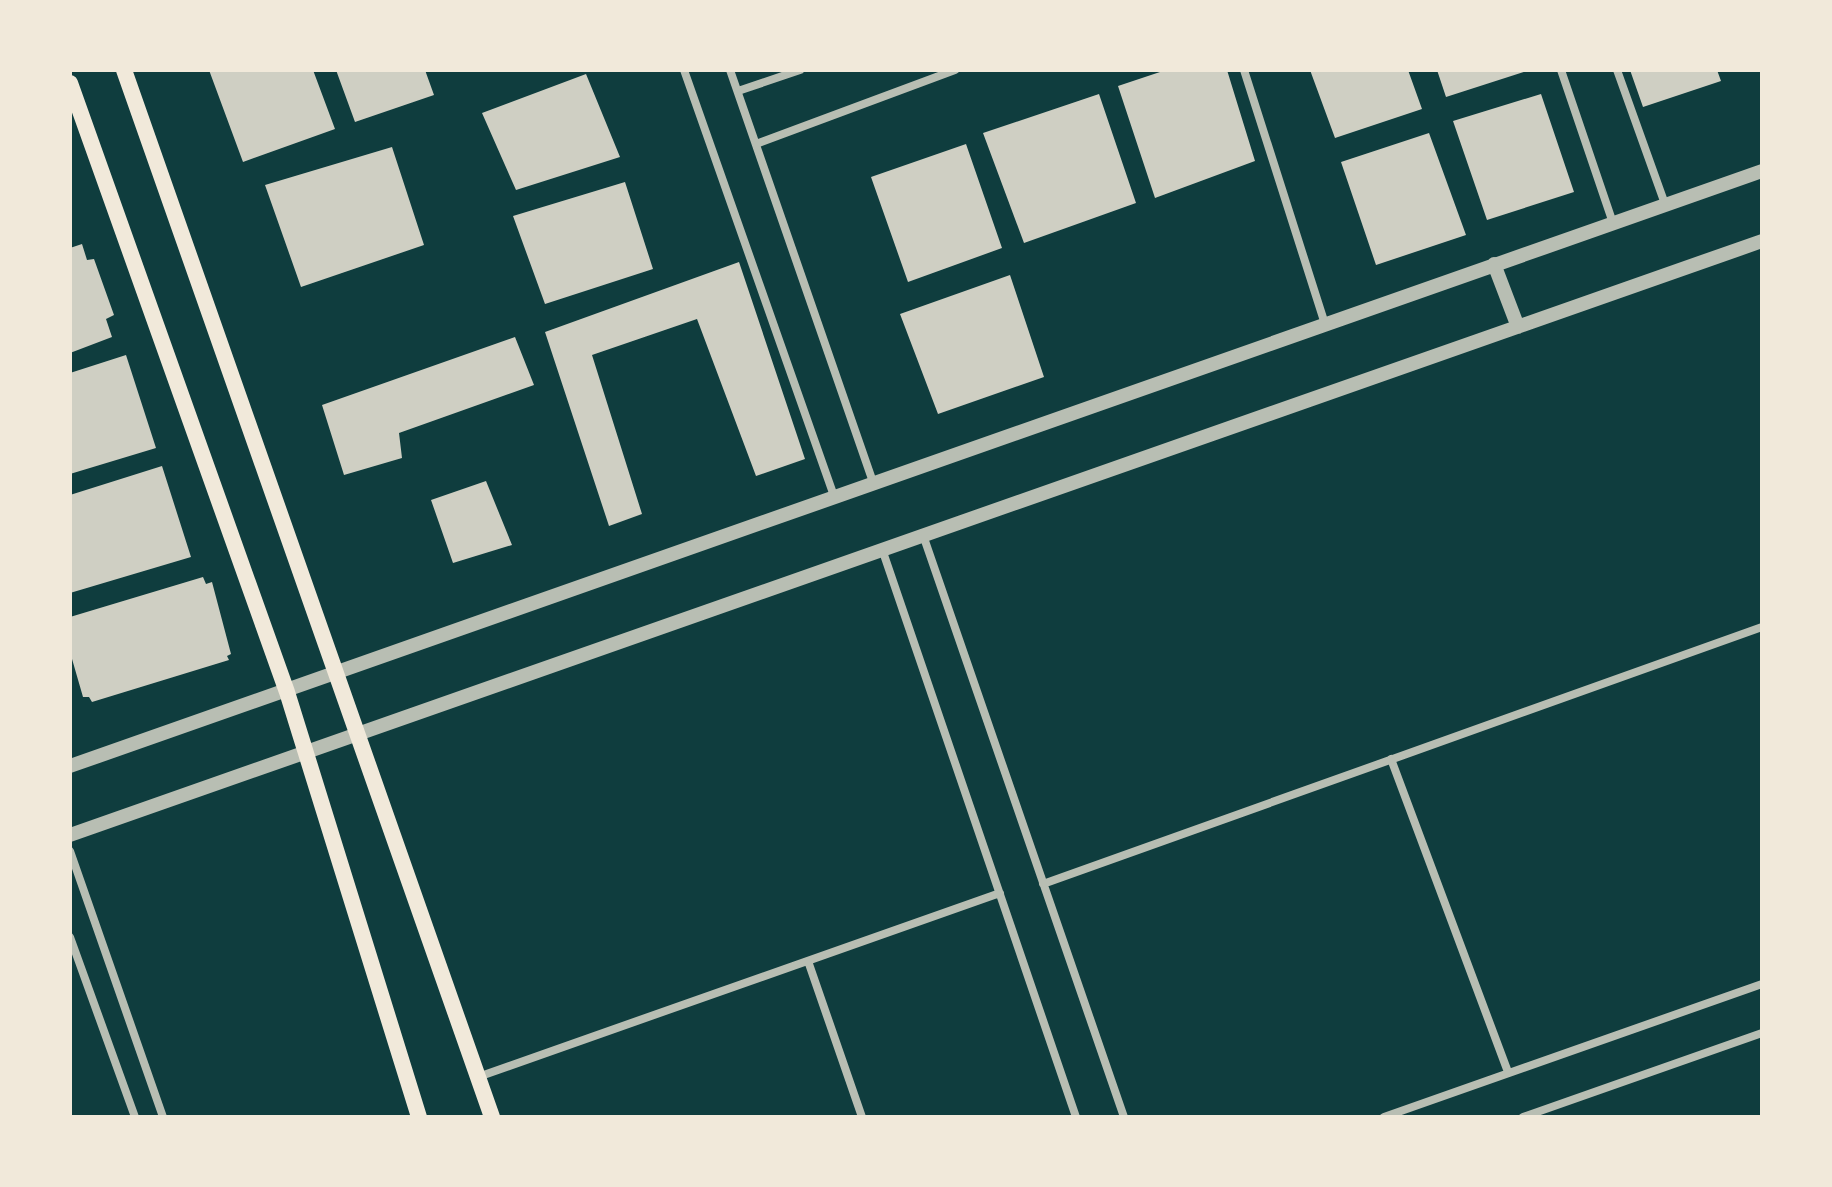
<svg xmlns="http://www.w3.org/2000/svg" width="1832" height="1187" font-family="'PT Sans Narrow',sans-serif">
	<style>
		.building { fill: #cfcfc3 }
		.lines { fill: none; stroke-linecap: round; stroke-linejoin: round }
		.minor { stroke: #b8beb3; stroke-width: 8 }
		.tertiary { stroke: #b8beb3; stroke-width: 14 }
		.secondary { stroke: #f1e9da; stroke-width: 16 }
	</style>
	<rect width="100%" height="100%" fill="#0f3d3e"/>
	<!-- building -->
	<path class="building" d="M209,70H313L335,129L243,162Z
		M336,70H425L434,95L355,122Z
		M1166,70H1227L1255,161L1155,198L1118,86Z
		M1310,70H1408L1422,109L1335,138Z
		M1437,70H1526L1527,71L1446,97Z
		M1630,70H1717L1721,81L1643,107Z
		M586,74L620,157L516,190L482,113Z
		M1099,94L1136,203L1024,243L983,133Z
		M1541,94L1574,192L1487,220L1453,121Z
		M1429,133L1466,235L1376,265L1341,162Z
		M966,144L1002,248L908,282L871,177Z
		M392,147L424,245L301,287L265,185Z
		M625,182L653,269L545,304L513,216Z
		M82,244L87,260L94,259L114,315L106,319L112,337L70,353V248Z
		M739,262L805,459L756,476L697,319L592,355L642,514L609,526L545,332Z
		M1010,275L1044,377L938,414L900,314Z
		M515,337L534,385L399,433L402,458L344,475L322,405Z
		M126,355L156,448L70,474V373Z
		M162,466L191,557L70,593V495Z
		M486,481L512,545L453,563L431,500Z
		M203,577L206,584L212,582L231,654L227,656L229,660L92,702L89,697H83L70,652V617Z"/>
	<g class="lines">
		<!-- minor -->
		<path class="minor" d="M684,70L834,496
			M730,70L873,482
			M1244,70L1325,324
			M1561,70L1613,223
			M1617,70L1665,204
			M738,91L800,70
			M756,144L955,70
			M923,535L1124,1117
			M882,549L1076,1117
			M1391,759L1508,1072
			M70,851L163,1117
			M1043,884L1762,627
			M70,937L135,1117
			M808,961L862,1117
			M478,1077L1000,893
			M1384,1117L1762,984
			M1523,1117L1762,1033"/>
		<!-- tertiary -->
		<path class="tertiary" d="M1494,264L1518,327
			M70,766L1762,171
			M70,835L1762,241"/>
		<!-- secondary -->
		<path class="secondary" d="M124,70L492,1117
			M70,83L287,692L419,1117"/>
	</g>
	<!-- border -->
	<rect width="1832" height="1187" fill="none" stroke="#f1e9da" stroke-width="144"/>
</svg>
